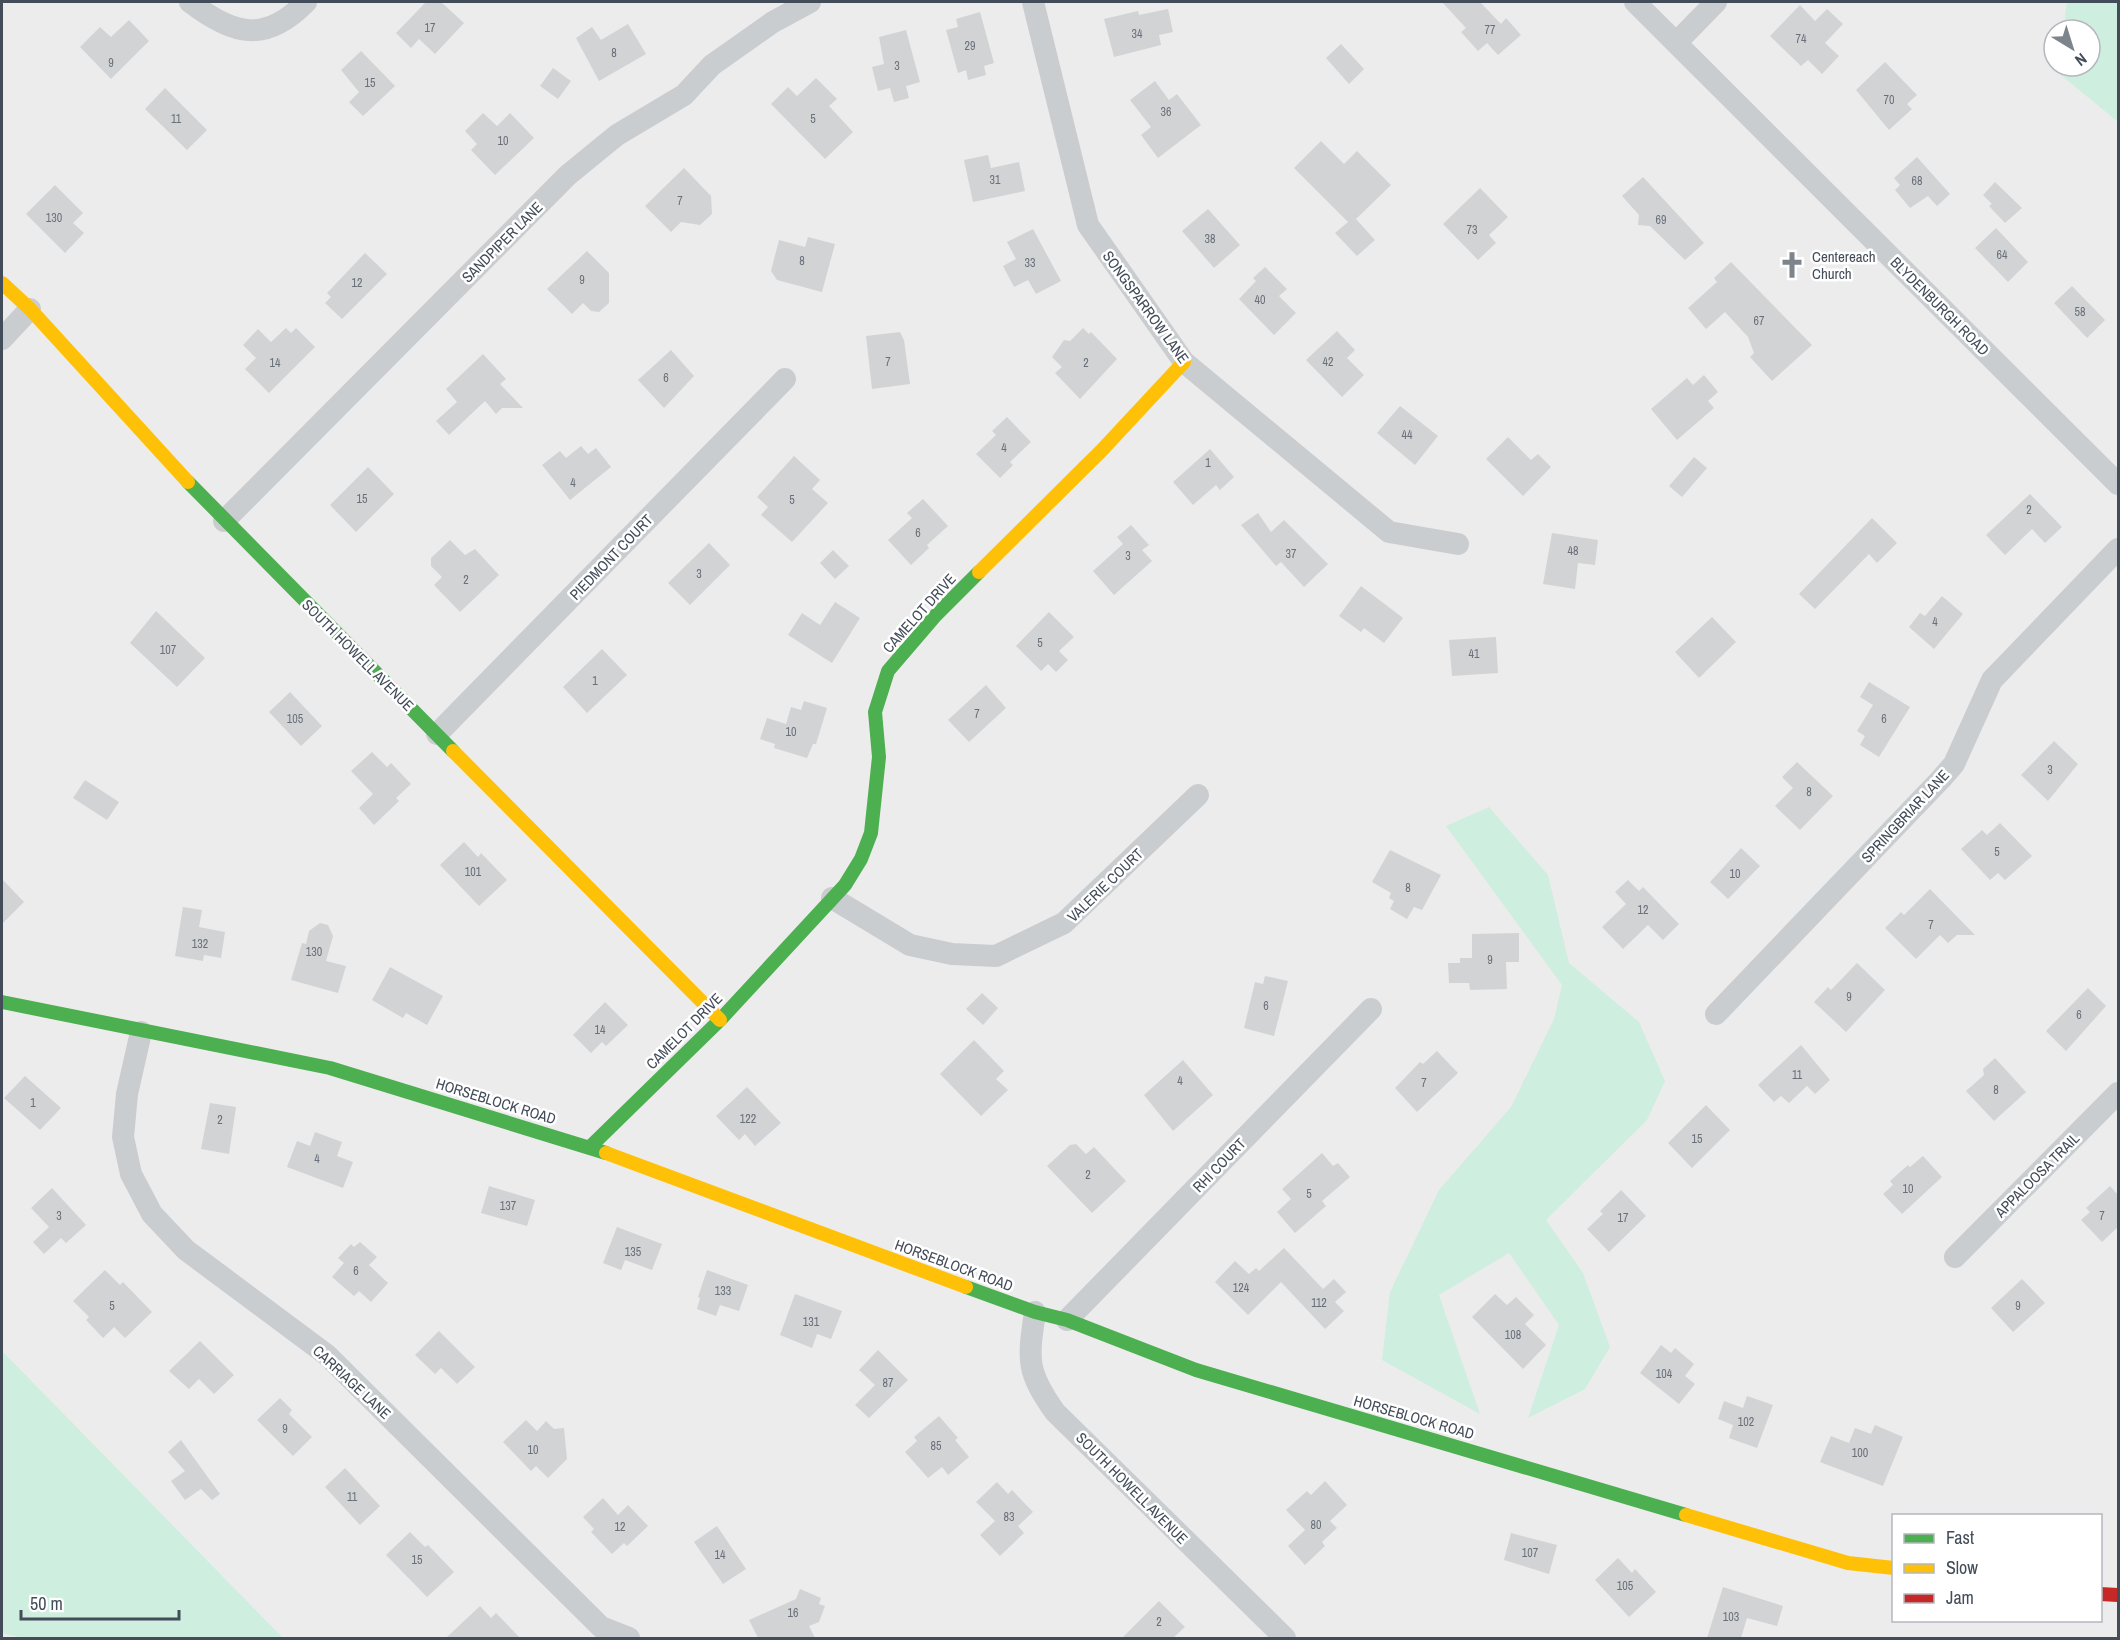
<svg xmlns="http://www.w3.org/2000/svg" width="2120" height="1640" font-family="'Archivo Narrow',sans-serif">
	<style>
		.green { fill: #ceeedf }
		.building { fill: #d2d3d5 }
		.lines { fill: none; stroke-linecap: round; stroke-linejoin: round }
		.street { stroke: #cacdd0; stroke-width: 22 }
		.fast { stroke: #4caf50; stroke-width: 14 }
		.slow { stroke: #ffc107; stroke-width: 14 }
		.jam { stroke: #c62828; stroke-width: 14 }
		.labels { text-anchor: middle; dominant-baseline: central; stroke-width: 5; stroke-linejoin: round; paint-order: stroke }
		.number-label { font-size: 12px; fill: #69707a }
		.street-label { font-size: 15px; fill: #434c59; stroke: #fff }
		.poi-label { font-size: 15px; fill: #434c59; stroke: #fff; text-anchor: start }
	</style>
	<rect width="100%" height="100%" fill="#edecec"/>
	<!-- green -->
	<path class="green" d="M2067,2H2118V122L2056,71L2057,66H2090V30H2063Z
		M1489,807L1548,875L1569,963L1639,1022L1665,1081L1647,1120L1546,1220L1583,1273L1610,1347L1585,1389L1528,1418L1559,1325L1509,1253L1439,1295L1480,1414L1382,1360L1390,1292L1439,1190L1511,1107L1554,1019L1562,985L1446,826Z
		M2,1351L283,1638H23L2,1633Z"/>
	<!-- building -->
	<path class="building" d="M426,2H441L464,23L435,54L419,39L411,48L396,33Z
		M1442,2H1480L1501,24L1506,18L1521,35L1498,55L1487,43L1478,51L1461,32L1466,28Z
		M1800,5L1815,21L1827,9L1843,24L1825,43L1839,56L1822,74L1808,60L1801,66L1770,36Z
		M1168,9L1173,32L1159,35L1161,45L1114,57L1104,19L1138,11L1139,15Z
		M980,12L994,63L984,66L986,75L968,80L966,70L958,73L946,30L958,27L956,19Z
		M129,20L149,41L111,79L80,47L100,27L111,37Z
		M628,24L646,54L599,81L576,38L592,27L601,40Z
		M906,30L920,82L906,86L909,98L894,102L890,88L878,91L872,67L884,64L879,37Z
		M1341,44L1364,69L1349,84L1326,58Z
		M361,51L395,86L363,116L349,102L359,92L341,70Z
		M1885,62L1917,95L1907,104L1912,109L1889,130L1856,90Z
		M553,68L571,81L558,99L540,86Z
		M816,78L837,99L829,106L853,132L825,159L771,104L788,87L797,96Z
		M1155,81L1169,100L1177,94L1201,125L1158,158L1141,135L1151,127L1130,100Z
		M165,88L207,130L187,150L145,109Z
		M483,113L497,126L510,113L534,138L495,175L471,150L477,144L465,131Z
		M1321,141L1344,164L1357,151L1391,185L1356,219L1375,240L1357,256L1335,233L1348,222L1294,168Z
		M988,155L991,168L1019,162L1025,191L973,202L964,160Z
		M1917,157L1950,194L1937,206L1928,196L1910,208L1895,190L1900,185L1894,178Z
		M684,168L711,196L712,214L700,225L681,222L671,232L645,206Z
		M1643,177L1704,243L1685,260L1650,226L1638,225L1639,215L1622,196Z
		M1995,182L2022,208L2005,223L1989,206L1992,204L1983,195Z
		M55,185L83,213L73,223L84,233L65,253L26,214Z
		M1480,188L1508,217L1489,235L1496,243L1478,260L1443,224Z
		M1208,209L1240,245L1214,268L1182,231Z
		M1996,228L2028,262L2008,282L1975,248Z
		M1033,229L1061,281L1036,294L1028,280L1014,287L1003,266L1016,259L1007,242Z
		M808,237L835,244L822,292L777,280L771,271L779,240L805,247Z
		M587,251L609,273V303L599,312L591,311L583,303L572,314L547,289Z
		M365,253L387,274L342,319L325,303L331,297L327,293Z
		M1731,262L1812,345L1772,381L1750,357L1754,353L1748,337L1725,312L1706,329L1688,308L1717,282L1714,278Z
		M1265,267L1287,289L1279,296L1296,313L1274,335L1239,299L1256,281L1253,278Z
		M2072,286L2105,320L2087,338L2054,303Z
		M286,328L291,333L296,328L315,347L269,393L245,369L256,358L243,345L258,329L271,342Z
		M1083,328L1089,334L1091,332L1117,359L1080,399L1055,373L1062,367L1052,357L1064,340L1070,341Z
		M1337,331L1355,350L1347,358L1364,375L1342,397L1306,360Z
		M900,332L904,340L910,384L872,389L866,336Z
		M671,350L694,376L664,408L638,380Z
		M483,354L506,379L500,384L523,408H502L496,414L485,401L449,435L436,421L457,402L446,389Z
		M1704,375L1718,392L1708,401L1714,408L1677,440L1651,409L1687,378L1693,385Z
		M1400,406L1438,436L1415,465L1377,433Z
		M1007,417L1031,442L1010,462L1013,465L1000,478L976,454L996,435L992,431Z
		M1508,437L1531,460L1538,454L1551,467L1523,496L1486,459Z
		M581,446L588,454L596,448L611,467L570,500L542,465L560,451L566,458Z
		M1210,449L1234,477L1220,490L1216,485L1193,505L1173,482Z
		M794,456L820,480L812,489L828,503L792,542L761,515L768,507L757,497Z
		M1694,457L1707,468L1682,497L1669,486Z
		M368,467L394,494L356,532L330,505Z
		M2030,494L2062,527L2045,543L2032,529L2005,555L1986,535Z
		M923,499L948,526L927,545L929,548L911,565L888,540L912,518L907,513Z
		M1258,513L1271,532L1284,520L1328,564L1304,587L1281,562L1276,566L1241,525Z
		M1872,518L1897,543L1877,563L1869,554L1815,609L1799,594Z
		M1131,525L1149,545L1142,550L1152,561L1114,595L1093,571L1123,544L1117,537Z
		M1552,533L1598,540L1595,565L1578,563L1575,589L1543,584Z
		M450,540L465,555L475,549L499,575L460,612L434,585L442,577L431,566V558Z
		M709,543L730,565L690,605L668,583Z
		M833,550L849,566L835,579L820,563Z
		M1361,586L1403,618L1384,643L1364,628L1361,632L1339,616Z
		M1942,596L1963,614L1934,649L1909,627L1920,613L1925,616Z
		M835,602L860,618L832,663L788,635L802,613L820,625Z
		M156,611L205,658L177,687L130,643Z
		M1049,612L1074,637L1059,651L1068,660L1056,672L1048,664L1041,671L1016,646Z
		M1712,617L1736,642L1699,678L1675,652Z
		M1496,637L1498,673L1452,676L1449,640Z
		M602,649L627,675L587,713L563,687Z
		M1869,682L1910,707L1879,757L1860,745L1865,736L1857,731L1873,705L1860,697Z
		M986,685L1006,708L969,742L948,720Z
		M290,692L322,726L301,746L269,712Z
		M804,701L827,708L816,744H813L807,758L774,748L775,744L760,739L767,718L786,724L791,707L801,710Z
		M2054,741L2078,764L2048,801L2021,775Z
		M372,752L387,767L391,763L411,784L396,798L399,801L374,825L359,808L373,794L351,771Z
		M1797,762L1833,796L1800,830L1775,806L1793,788L1782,777Z
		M85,780L119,802L107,820L73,798Z
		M2000,823L2032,856L2005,880L1998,873L1990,880L1961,849L1982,830L1987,835Z
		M464,842L478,857L481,853L507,880L479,906L440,865Z
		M1741,848L1760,866L1728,899L1710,882Z
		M1390,850L1441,875L1422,910L1414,907L1407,919L1390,909L1394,901L1389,898L1391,893L1372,882Z
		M2,879L24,902L2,924Z
		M1628,880L1639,891L1643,887L1679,924L1663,940L1648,925L1623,949L1602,927L1626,904L1615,892Z
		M1930,889L1975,935H1957L1948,943L1940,935L1916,959L1885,928L1901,912L1904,915Z
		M183,907L202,910L199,927L225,932L221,958L204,955L203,961L175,956Z
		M320,923L328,925L333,936L326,961L346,966L338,993L291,980L302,943L306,944L309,931Z
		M1519,933V962H1506L1507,989L1470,990L1469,983H1449L1448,963H1460V958H1472V934Z
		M1857,963L1885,990L1846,1032L1814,1002L1828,987L1831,990Z
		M390,967L443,996L427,1025L406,1013L403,1018L372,1000Z
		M1265,976L1288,981L1274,1036L1244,1028L1255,982L1263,984Z
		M2088,988L2106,1006L2066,1051L2046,1031Z
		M982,993L998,1008L983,1025L966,1009Z
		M605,1002L628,1025L606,1046L602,1042L591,1053L573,1035Z
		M974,1040L1004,1071L996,1079L1008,1090L981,1116L940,1074Z
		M1801,1045L1830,1080L1815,1094L1807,1086L1789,1103L1781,1096L1774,1102L1758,1085Z
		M1437,1051L1458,1073L1417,1112L1395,1088L1420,1062L1423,1064Z
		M1995,1058L2026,1092L1994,1121L1966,1091L1984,1075L1983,1069Z
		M1183,1060L1213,1095L1173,1131L1144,1095Z
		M25,1076L61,1108L40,1130L4,1098Z
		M747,1087L781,1123L755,1146L745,1134L739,1140L716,1116Z
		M210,1103L236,1107L229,1154L201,1149Z
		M1706,1105L1730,1130L1692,1168L1668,1143Z
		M315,1132L342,1142L337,1156L353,1162L343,1188L287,1167L297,1141L310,1146Z
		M1076,1144L1086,1154L1094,1147L1126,1181L1092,1213L1047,1166L1070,1145Z
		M1322,1153L1333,1166L1338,1163L1350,1177L1322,1201L1326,1206L1295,1233L1277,1212L1291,1199L1282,1189Z
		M1923,1156L1942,1177L1902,1214L1883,1194L1893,1185L1890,1181L1908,1165L1910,1167Z
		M489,1186L535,1200L527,1226L481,1213Z
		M2110,1186L2118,1195V1227L2102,1242L2081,1220L2090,1212L2086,1208Z
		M52,1188L86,1225L66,1243L61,1238L44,1254L33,1242L49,1227L31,1208Z
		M1621,1190L1646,1216L1609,1252L1587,1229L1603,1214L1600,1211Z
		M617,1227L662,1244L652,1270L625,1260L621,1270L603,1263Z
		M360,1242L377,1257L369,1265L388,1283L371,1302L359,1291L354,1296L332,1277L344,1263L338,1258L351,1244L354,1247Z
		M1284,1248L1323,1289L1334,1279L1346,1292L1335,1302L1344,1311L1325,1329L1281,1282L1248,1315L1215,1282L1235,1261L1249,1274L1256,1268L1259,1271Z
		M105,1270L120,1285L123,1282L152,1312L125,1338L114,1327L103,1338L86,1320L89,1317L73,1301Z
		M707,1270L748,1285L739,1311L720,1305L716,1316L697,1309L700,1298L698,1297Z
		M2022,1279L2045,1303L2013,1332L1991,1308Z
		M795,1294L842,1311L831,1339L817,1334L812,1348L780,1335Z
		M1495,1294L1507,1305L1516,1297L1534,1315L1525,1324L1546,1345L1523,1369L1472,1317Z
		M439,1331L475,1367L457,1384L441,1368L435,1374L415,1355Z
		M200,1341L234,1375L214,1394L199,1379L189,1389L169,1371Z
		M1661,1345L1671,1353L1675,1348L1694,1364L1685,1376L1695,1384L1679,1404L1640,1373Z
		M878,1350L908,1380L869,1418L855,1405L875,1385L859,1370Z
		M1747,1396L1773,1405L1757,1448L1729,1438L1733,1425L1718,1419L1724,1401L1743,1408Z
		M280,1398L292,1410L289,1414L312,1437L293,1456L257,1420Z
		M939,1416L958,1438L955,1440L969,1457L948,1475L942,1467L928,1478L905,1452L917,1441L914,1437Z
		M526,1420L537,1431L546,1421L554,1429L564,1428L567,1459L548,1478L536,1466L531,1471L503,1442Z
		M1875,1425L1903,1437L1883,1486L1820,1462L1831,1436L1849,1443L1855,1428L1871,1434Z
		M181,1440L220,1494L212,1500L201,1489L185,1500L171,1481L185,1471L168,1452Z
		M345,1468L380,1506L360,1525L325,1487Z
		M1325,1481L1347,1505L1330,1521L1337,1528L1322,1542L1325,1546L1305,1565L1288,1546L1305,1530L1286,1510L1307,1491L1311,1495Z
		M997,1482L1008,1494L1012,1490L1033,1512L1018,1526L1024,1533L1000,1556L980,1535L995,1521L976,1502Z
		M603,1498L618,1515L628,1505L648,1526L627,1546L624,1543L612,1554L591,1532L594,1529L583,1517Z
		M717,1526L746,1569L723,1584L694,1542Z
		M410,1532L425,1547L428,1545L454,1572L427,1597L386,1555Z
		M1511,1533L1557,1545L1549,1574L1504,1560Z
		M1618,1558L1632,1573L1635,1569L1656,1592L1629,1617L1595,1580Z
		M1723,1587L1783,1606L1777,1626L1747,1618L1741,1638H1707Z
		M800,1589L821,1598L819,1604L825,1606L819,1622L809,1626L815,1638H758L749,1620L796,1599Z
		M1159,1601L1185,1627L1173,1638H1122Z
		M480,1606L491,1618L496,1613L520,1638H446Z"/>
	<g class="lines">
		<!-- street -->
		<path class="street" d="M190,2C233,35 265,44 306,2
			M1033,2L1088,225L1184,362L1389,532L1458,544
			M1635,2L2118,484
			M1676,43L1716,2
			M2,339L30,309
			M224,521L568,175L617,135L684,95L712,65L773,22L810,2
			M437,734L785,379
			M832,898L910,945L952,954L996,956L1064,923L1198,795
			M1716,1014L1941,779L1954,764L1992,680L2118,549
			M141,1032L127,1094L123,1137L131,1174L152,1214L186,1250L327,1355L601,1627L629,1638
			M1955,1257L2118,1093
			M1035,1312C1028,1360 1026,1371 1055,1412L1285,1638
			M1067,1320L1371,1009"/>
		<!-- fast -->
		<path class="fast" d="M188,482L453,751
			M2,1002L330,1068L606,1153
			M590,1147L720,1020L845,885L861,859L871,833L879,757L875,712L888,671L936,615L979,572
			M966,1287L1035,1312L1067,1320L1196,1370L1686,1515"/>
		<!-- slow -->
		<path class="slow" d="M2,283L30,309L188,482
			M979,572L1102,450L1184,362
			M453,751L720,1020
			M606,1153L966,1287
			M1686,1515L1848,1563L1894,1568"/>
		<!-- jam -->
		<path class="jam" d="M2100,1594L2118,1595"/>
	</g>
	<!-- icons -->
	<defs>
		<symbol id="church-bare" viewBox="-9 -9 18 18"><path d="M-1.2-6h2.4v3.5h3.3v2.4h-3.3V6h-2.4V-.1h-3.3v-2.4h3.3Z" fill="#7e848c" stroke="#fff" stroke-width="2.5" paint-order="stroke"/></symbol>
	</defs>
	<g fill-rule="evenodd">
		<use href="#church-bare" x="1773" y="246" width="38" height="38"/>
	</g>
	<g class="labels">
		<!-- number labels -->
		<g class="number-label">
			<text x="430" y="28">17</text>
			<text x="1490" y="30">77</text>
			<text x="1137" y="34">34</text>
			<text x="1801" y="39">74</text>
			<text x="970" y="46">29</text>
			<text x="614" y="53">8</text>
			<text x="111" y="63">9</text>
			<text x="897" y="66">3</text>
			<text x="370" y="83">15</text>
			<text x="1889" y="100">70</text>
			<text x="1166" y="112">36</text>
			<text x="176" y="119">11</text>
			<text x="813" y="119">5</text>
			<text x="503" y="141">10</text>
			<text x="995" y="180">31</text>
			<text x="1917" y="181">68</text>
			<text x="680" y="201">7</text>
			<text x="54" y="218">130</text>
			<text x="1661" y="220">69</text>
			<text x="1472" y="230">73</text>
			<text x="1210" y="239">38</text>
			<text x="2002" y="255">64</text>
			<text x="802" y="261">8</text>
			<text x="1030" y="263">33</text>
			<text x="582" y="280">9</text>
			<text x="357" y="283">12</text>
			<text x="1260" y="300">40</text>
			<text x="2080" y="312">58</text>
			<text x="1759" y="321">67</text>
			<text x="888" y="362">7</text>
			<text x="1328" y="362">42</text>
			<text x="275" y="363">14</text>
			<text x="1086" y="363">2</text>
			<text x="666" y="378">6</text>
			<text x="1407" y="435">44</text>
			<text x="1004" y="448">4</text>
			<text x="1208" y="463">1</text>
			<text x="573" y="483">4</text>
			<text x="362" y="499">15</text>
			<text x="792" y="500">5</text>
			<text x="2029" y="510">2</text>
			<text x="918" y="533">6</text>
			<text x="1573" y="551">48</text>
			<text x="1291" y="554">37</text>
			<text x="1128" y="556">3</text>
			<text x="699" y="574">3</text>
			<text x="466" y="580">2</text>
			<text x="1935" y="622">4</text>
			<text x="1040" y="643">5</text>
			<text x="168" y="650">107</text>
			<text x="1474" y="654">41</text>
			<text x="595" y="681">1</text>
			<text x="977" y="714">7</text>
			<text x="295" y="719">105</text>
			<text x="1884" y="719">6</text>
			<text x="791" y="732">10</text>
			<text x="2050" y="770">3</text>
			<text x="1809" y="792">8</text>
			<text x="1997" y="852">5</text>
			<text x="473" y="872">101</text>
			<text x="1735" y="874">10</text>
			<text x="1408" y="888">8</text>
			<text x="1643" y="910">12</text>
			<text x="1931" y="925">7</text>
			<text x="200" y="944">132</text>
			<text x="314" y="952">130</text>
			<text x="1490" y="960">9</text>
			<text x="1849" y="997">9</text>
			<text x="1266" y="1006">6</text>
			<text x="2079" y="1015">6</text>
			<text x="600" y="1030">14</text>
			<text x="1797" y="1075">11</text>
			<text x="1180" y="1081">4</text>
			<text x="1424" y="1083">7</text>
			<text x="1996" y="1090">8</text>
			<text x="33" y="1103">1</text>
			<text x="748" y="1119">122</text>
			<text x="220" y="1120">2</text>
			<text x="1697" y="1139">15</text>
			<text x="317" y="1159">4</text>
			<text x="1088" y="1175">2</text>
			<text x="1908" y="1189">10</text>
			<text x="1309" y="1194">5</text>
			<text x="508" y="1206">137</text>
			<text x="59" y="1216">3</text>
			<text x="2102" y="1216">7</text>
			<text x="1623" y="1218">17</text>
			<text x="633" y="1252">135</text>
			<text x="356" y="1271">6</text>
			<text x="1241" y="1288">124</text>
			<text x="723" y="1291">133</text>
			<text x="1319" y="1303">112</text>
			<text x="112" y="1306">5</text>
			<text x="2018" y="1306">9</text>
			<text x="811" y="1322">131</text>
			<text x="1513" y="1335">108</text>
			<text x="1664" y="1374">104</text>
			<text x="888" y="1383">87</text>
			<text x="1746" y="1422">102</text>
			<text x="285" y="1429">9</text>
			<text x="936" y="1446">85</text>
			<text x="533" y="1450">10</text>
			<text x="1860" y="1453">100</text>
			<text x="352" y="1497">11</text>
			<text x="1009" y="1517">83</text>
			<text x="1316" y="1525">80</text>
			<text x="620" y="1527">12</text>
			<text x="1530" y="1553">107</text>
			<text x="720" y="1555">14</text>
			<text x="417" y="1560">15</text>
			<text x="1625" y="1586">105</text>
			<text x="793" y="1613">16</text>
			<text x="1731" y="1617">103</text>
			<text x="1159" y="1622">2</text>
		</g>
		<!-- street labels -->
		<g class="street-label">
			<text transform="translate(502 242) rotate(-45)">SANDPIPER LANE</text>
			<text transform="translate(1940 306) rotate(45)">BLYDENBURGH ROAD</text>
			<text transform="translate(1146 307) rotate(54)">SONGSPARROW LANE</text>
			<text transform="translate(611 557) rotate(-46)">PIEDMONT COURT</text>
			<text transform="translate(919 613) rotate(-48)">CAMELOT DRIVE</text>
			<text transform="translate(358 655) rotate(45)">SOUTH HOWELL AVENUE</text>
			<text transform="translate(1905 816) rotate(-47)">SPRINGBRIAR LANE</text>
			<text transform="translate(1105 885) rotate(-44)">VALERIE COURT</text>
			<text transform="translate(684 1031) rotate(-45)">CAMELOT DRIVE</text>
			<text transform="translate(496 1101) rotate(17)">HORSEBLOCK ROAD</text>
			<text transform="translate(1219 1165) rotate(-46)">RHI COURT</text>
			<text transform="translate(2037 1175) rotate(-45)">APPALOOSA TRAIL</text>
			<text transform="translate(954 1265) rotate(20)">HORSEBLOCK ROAD</text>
			<text transform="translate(352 1382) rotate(43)">CARRIAGE LANE</text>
			<text transform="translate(1414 1417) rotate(16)">HORSEBLOCK ROAD</text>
			<text transform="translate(1132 1488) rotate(45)">SOUTH HOWELL AVENUE</text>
		</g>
		<!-- poi labels -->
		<g class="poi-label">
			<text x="1812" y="256">Centereach<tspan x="1812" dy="17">Church</tspan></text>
		</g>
	</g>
	<!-- border -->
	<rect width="2120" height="1640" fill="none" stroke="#434c59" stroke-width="6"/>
	<!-- legend -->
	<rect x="1892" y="1514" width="210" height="108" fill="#ffffff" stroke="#b4b7bd" stroke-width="1.5"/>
	<rect x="1904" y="1534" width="30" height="9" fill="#4caf50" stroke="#b4b7bd" stroke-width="1.5"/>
	<text x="1946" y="1544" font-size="18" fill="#434c59">Fast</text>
	<rect x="1904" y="1564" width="30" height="9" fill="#ffc107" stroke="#b4b7bd" stroke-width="1.5"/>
	<text x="1946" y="1574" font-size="18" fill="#434c59">Slow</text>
	<rect x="1904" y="1594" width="30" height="9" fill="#c62828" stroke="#b4b7bd" stroke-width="1.5"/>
	<text x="1946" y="1604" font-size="18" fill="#434c59">Jam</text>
	<!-- north arrow -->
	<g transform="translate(2072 48) rotate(142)"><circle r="28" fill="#ffffff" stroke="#b4b7bd" stroke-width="1.5"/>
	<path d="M0-4.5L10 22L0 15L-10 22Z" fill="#7e848c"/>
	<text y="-9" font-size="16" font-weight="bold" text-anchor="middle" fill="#434c59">N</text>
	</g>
	<!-- scale -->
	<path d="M21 1610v9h158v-9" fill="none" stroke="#434c59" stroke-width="3"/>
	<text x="30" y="1610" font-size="18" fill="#434c59" stroke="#ffffff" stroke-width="4.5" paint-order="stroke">50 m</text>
</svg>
